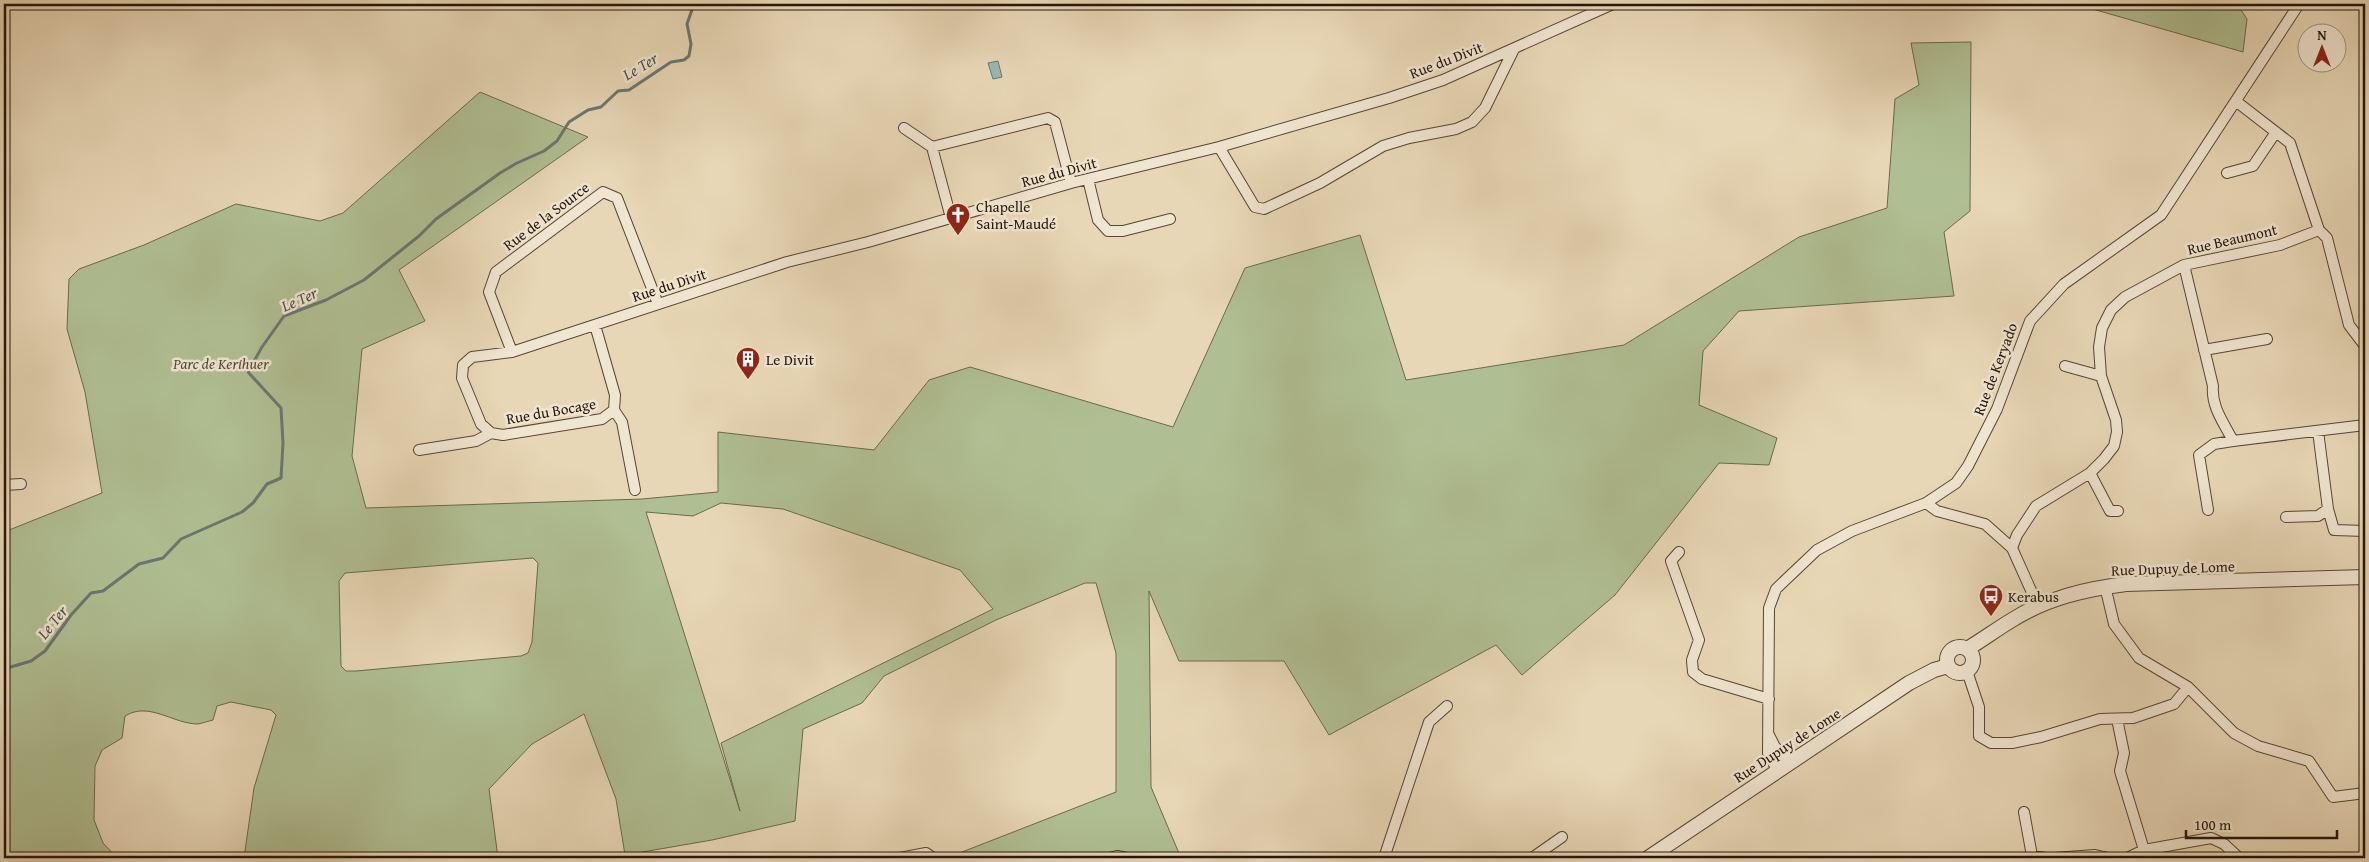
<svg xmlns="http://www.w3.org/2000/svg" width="2369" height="862" font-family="'Gentium Book Plus',serif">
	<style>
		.green { fill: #b0bf93; stroke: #6a6a4e; fill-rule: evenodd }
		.water { fill: #99b8b7; stroke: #6a7772 }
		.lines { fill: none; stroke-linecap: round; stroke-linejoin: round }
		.stream { stroke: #6a7772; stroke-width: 3 }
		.minor-casing { stroke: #554635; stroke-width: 12 }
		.tertiary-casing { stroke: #554635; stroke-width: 16 }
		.minor { stroke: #f0e5d0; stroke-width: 10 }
		.tertiary { stroke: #f0e5d0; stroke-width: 14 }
		.labels { text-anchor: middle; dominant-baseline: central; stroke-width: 5; stroke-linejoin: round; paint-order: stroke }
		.street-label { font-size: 15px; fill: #24160a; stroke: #f0e5d0 }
		.poi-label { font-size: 15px; fill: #24160a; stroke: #f0e5d0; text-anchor: start }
		.park-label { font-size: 15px; font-style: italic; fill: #4e4933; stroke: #f0e5d0 }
		.water-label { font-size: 16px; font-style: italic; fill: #4d4f47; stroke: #f0e5d0 }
	</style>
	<rect width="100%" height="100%" fill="#e8d7b6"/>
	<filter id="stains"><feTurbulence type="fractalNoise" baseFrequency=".004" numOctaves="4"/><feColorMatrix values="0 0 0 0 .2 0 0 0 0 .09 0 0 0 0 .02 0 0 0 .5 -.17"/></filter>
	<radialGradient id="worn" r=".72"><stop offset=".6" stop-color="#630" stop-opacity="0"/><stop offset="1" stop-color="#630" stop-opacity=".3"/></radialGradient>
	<!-- green -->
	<path class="green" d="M2075,4H2237L2247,19L2243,52Z
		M1971,42L1970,211L1944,232L1954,296L1739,311L1703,351L1699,405L1777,438L1769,465L1719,463L1615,595L1522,675L1496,645L1329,735L1284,661H1179L1149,591L1151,787L1181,858H963L962,852L1116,792V653L1096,583H1085L996,620L884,676L862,703L803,729L795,821L712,840L625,855L616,799L584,714L532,744L489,789L498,858H244L254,788L276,715L271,710L231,702L217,706L213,720C209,721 203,723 198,724C173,724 149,701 125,716L122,738L102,750L95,766L94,820L103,843L117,858H4V532L102,493L85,392L67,329L69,279L79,269L144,245L236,204L320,221L343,213L480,92L588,137L399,270L425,321L362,349L352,456L366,508L642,499L718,492V432L874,450L929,380L970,367L1173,427L1245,268L1360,235L1406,380L1624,345L1799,237L1887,208L1895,99L1919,85L1911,43ZM721,503L783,509L960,570L993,609L721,743L740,811L646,512L693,516ZM533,558L538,563L532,642L528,653L521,656L356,671H346L341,666L339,581L345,573Z"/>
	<!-- water -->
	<path class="water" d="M998,61L1002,77L993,79L988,63Z"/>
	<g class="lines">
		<!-- stream -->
		<path class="stream" d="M4,669L31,661L45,651L71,615L91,593L103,591L139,564L163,558L181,539L242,512L253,503L267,484L281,478L283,443L281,408L248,372L262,347L284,316L326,300L364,280L419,236L436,219L500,173L517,163L544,151L557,141L569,122L588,110L601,107L618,91L629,90L671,62L684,60L689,56L691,44L687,24L694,4"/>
		<defs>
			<path id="minor" d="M2237,102L2290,143L2319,230L2327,238L2349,325L2365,346
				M904,128L932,147
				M1219,147L1255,207L1264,209L1320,183L1383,146L1409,138L1456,129L1472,122L1485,108L1514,49
				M2227,173L2253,166L2276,132
				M1088,179L1098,220L1108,231H1123L1170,219
				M951,218L932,147L1048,118L1055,122L1071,183
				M2184,265L2213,386C2211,407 2224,423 2233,441L2365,425
				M595,325L615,395L614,410L602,419L503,435L491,433L481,424L462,378L463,365L472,357L512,352L787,262L868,242L1071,183L1219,147L1389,98L1443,80L1613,4
				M2204,350L2267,339
				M512,352L489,292L496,272L603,192L617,198L658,304
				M2065,366L2101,376
				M614,410L622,422L635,490
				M419,450L476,441L491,433
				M2090,473L2110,511H2118
				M4,485L21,484
				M1926,503L1937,511L1985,524L2012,548
				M2328,509L2334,530L2365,531
				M2208,510L2199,455L2214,444L2233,441
				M2286,517L2318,516L2328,509L2318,431
				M1679,552L1671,561L1699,640L1692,660L1693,672L1702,679L1769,699
				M2105,586L2114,624L2139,658L2188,687L2234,733L2258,746L2309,761L2333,797L2365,793
				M2038,606L2012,548L2017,535L2036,506L2090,473L2104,459L2114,446L2117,432L2116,420L2101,376L2099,347L2102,328L2111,310L2125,297L2184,265L2280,245L2319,230
				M1967,671L1979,707V736L1991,743H2012L2041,737L2100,719L2133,718L2174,704L2188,687
				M2117,719L2124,753L2120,771L2144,850
				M1769,735L1775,747L1791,761
				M1777,770L1768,753L1769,608L1776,589L1817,550L1852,531L1926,503L1956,483L1968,466L1997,409L2030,321L2064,284L2161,215L2299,4
				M2024,812L2032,856
				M900,858L926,853L933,858
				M1109,858L1117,856L1127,858
				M1384,858L1429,722L1447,706
				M1532,858L1562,837
				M2030,858L2032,856L2046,858
				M2054,858L2095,855L2108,858
				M2127,858L2144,850L2211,838L2224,844L2239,858"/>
			<path id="tertiary" d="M1947 660a13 13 0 1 1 26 0a13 13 0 1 1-26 0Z
				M1967,649C1982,640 1997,629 2012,620C2047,598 2086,589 2126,584L2365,577
				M1648,858L1909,683L1934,670L1948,666"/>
		</defs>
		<!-- minor casing -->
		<use href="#minor" class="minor-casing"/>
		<!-- tertiary casing -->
		<use href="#tertiary" class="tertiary-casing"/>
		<!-- minor -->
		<use href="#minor" class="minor"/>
		<!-- tertiary -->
		<use href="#tertiary" class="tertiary"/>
	</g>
	<!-- icons -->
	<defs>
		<symbol id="church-pin" viewBox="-11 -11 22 30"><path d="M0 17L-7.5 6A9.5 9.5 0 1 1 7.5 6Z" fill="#8f2418" stroke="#f0e5d0"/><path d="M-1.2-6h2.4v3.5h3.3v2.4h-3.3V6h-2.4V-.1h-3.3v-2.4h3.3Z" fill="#fff"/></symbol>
		<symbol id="building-pin" viewBox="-11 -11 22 30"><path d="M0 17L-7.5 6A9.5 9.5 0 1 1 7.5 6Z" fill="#8f2418" stroke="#f0e5d0"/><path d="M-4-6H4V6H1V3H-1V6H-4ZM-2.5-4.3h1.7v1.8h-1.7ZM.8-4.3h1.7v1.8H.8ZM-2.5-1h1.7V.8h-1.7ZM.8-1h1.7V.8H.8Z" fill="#fff"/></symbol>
		<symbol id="bus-pin" viewBox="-11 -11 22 30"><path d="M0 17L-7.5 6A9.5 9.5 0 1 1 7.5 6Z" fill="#8f2418" stroke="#f0e5d0"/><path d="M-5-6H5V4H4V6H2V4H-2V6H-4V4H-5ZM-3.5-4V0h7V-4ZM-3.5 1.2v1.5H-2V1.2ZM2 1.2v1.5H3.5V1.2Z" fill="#fff"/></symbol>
	</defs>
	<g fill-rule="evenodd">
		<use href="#church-pin" x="944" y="201" width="28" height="38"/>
		<use href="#building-pin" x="734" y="345" width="28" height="38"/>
		<use href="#bus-pin" x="1977" y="582" width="28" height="38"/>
	</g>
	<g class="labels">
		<!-- street labels -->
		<g class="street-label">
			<text transform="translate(1446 60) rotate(-21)">Rue du Divit</text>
			<text transform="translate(1059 172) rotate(-15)">Rue du Divit</text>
			<text transform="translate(546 216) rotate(-37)">Rue de la Source</text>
			<text transform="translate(2232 239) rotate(-13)">Rue Beaumont</text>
			<text transform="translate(669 285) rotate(-18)">Rue du Divit</text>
			<text transform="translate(1995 369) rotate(-69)">Rue de Keryado</text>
			<text transform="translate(551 411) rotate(-10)">Rue du Bocage</text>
			<text transform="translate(2173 568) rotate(-2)">Rue Dupuy de Lome</text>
			<text transform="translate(1787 745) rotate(-33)">Rue Dupuy de Lome</text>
		</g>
		<!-- poi labels -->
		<g class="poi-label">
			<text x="976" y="206">Chapelle<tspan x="976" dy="17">Saint-Maudé</tspan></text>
			<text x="766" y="359">Le Divit</text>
			<text x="2008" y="596">Kerabus</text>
		</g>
		<!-- park labels -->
		<g class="park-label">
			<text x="221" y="363">Parc de Kerihuer</text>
		</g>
		<!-- water labels -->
		<g class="water-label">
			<text transform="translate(640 66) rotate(-31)">Le Ter</text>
			<text transform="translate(299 299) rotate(-24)">Le Ter</text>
			<text transform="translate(52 622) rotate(-51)">Le Ter</text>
		</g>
	</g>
	<!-- margin -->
	<rect width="2369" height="862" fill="none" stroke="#e8d7b6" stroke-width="20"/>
	<rect x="5" y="5" width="2359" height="852" fill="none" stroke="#24160a" stroke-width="2.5"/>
	<rect x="10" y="10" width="2349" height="842" fill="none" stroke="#24160a"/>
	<!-- north arrow -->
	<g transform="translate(2322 48)"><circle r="24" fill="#f0e5d0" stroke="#9e9281"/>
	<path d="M0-4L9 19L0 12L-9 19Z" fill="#8f2418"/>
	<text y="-8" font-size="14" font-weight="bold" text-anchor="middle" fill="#24160a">N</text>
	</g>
	<!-- scale -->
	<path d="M2186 830v8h151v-8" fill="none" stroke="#24160a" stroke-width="2.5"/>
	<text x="2194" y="830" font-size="15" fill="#24160a" stroke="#f0e5d0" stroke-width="4" paint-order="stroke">100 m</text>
	<rect width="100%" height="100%" filter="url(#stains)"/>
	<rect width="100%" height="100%" fill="url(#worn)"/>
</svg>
